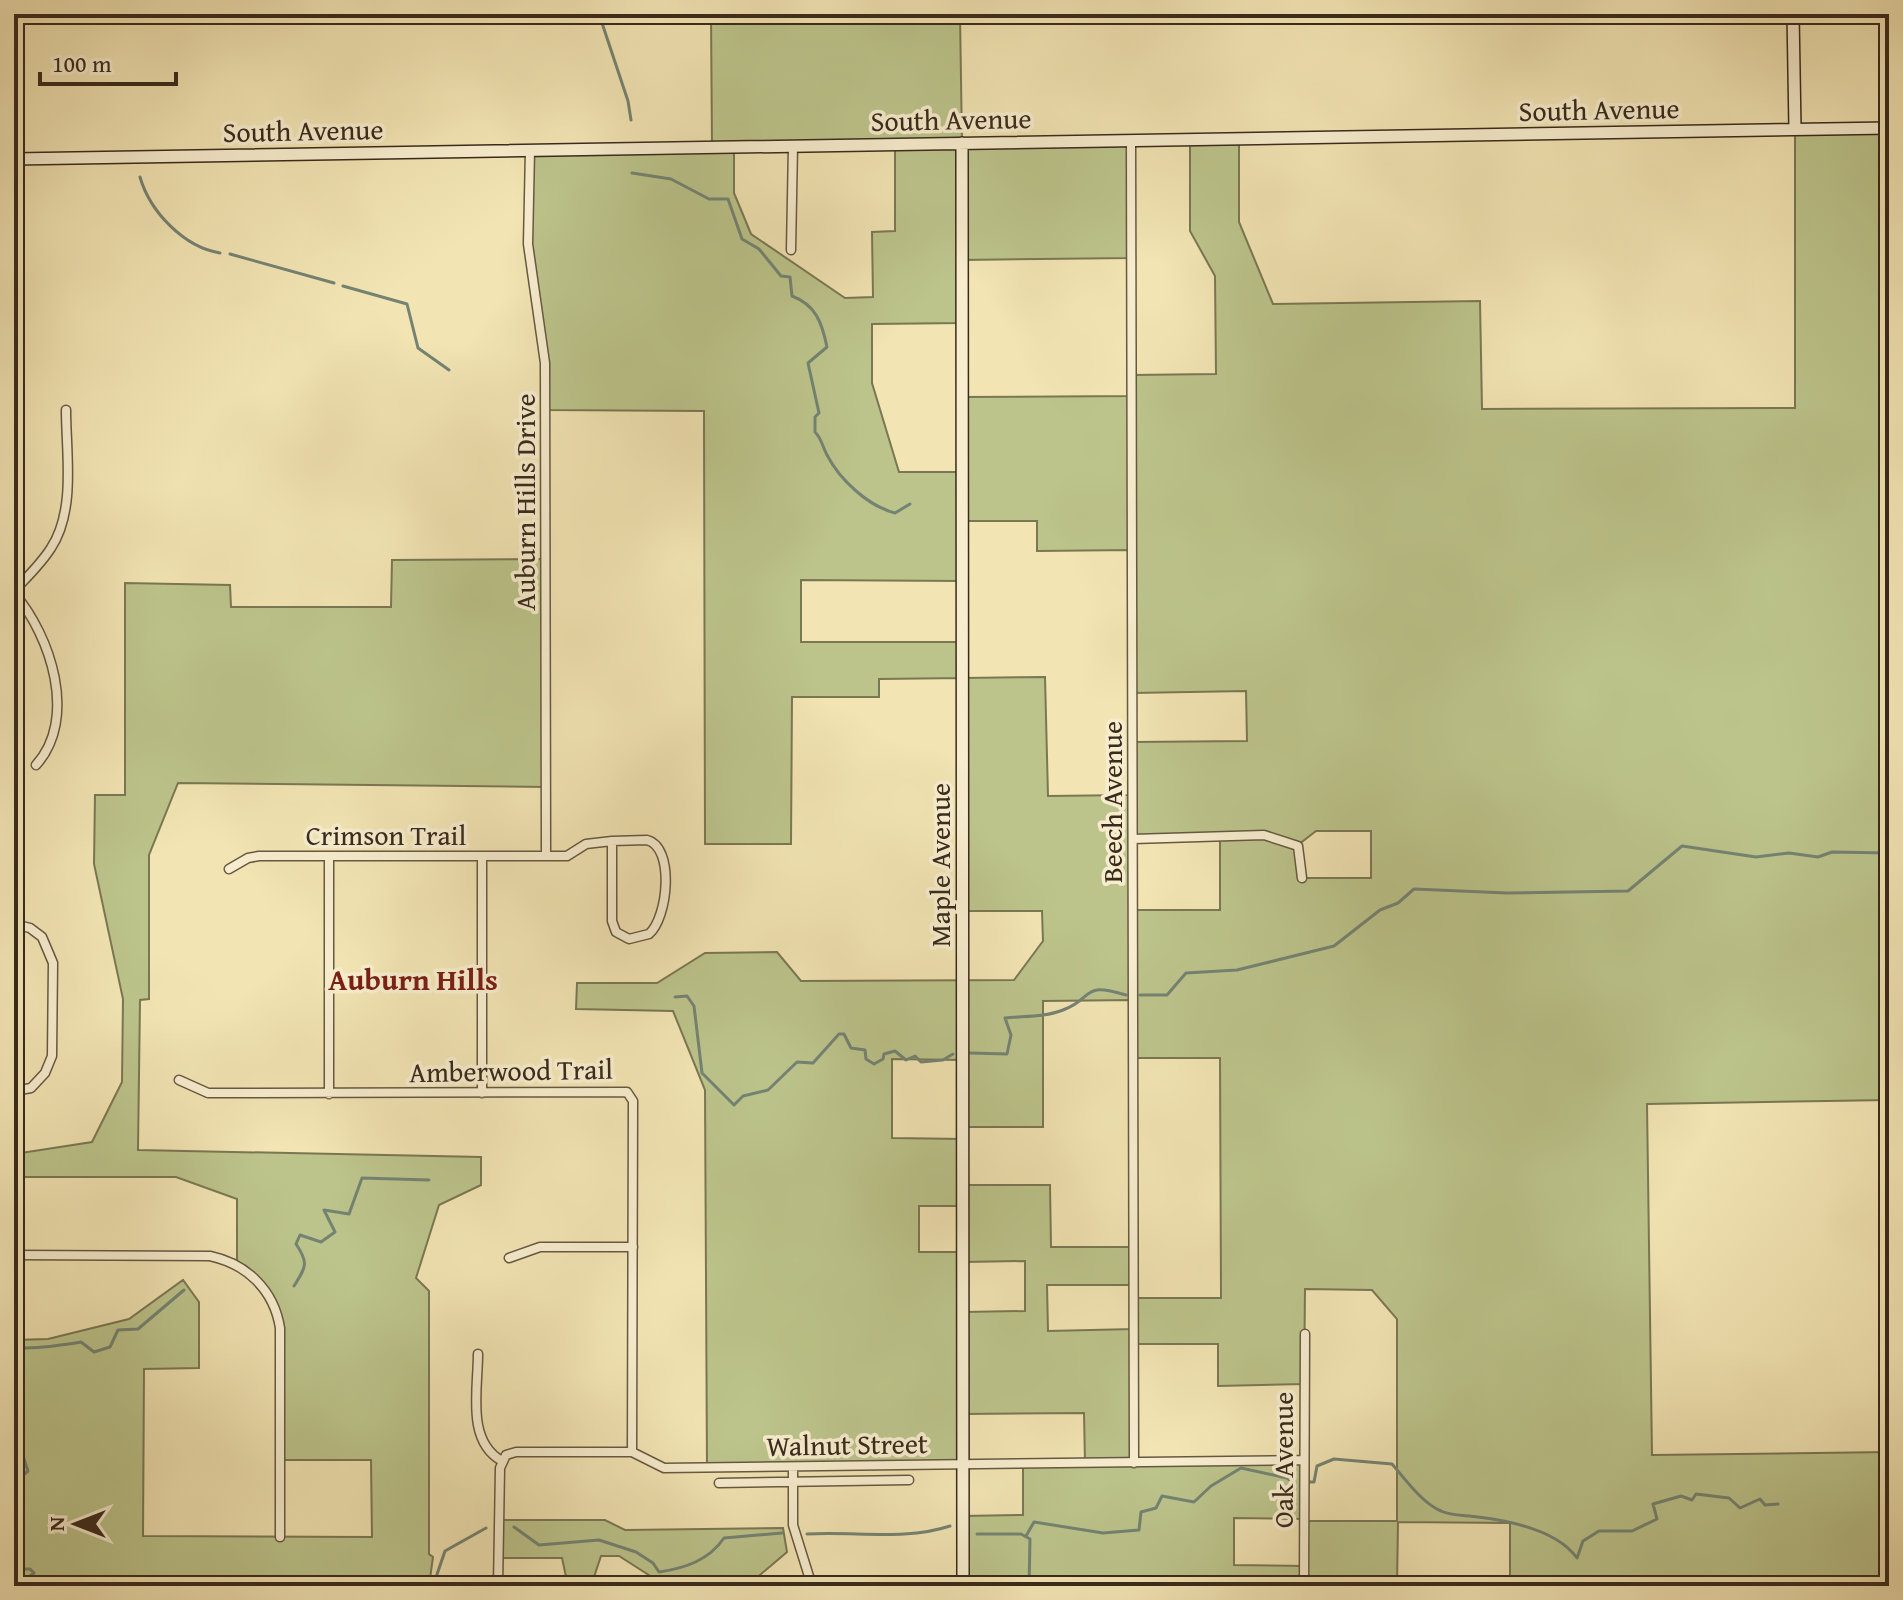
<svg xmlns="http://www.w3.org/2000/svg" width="1903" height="1600" font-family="'Gentium Book Plus',serif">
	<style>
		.green { fill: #bcc48b; stroke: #7a7754; stroke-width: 2; fill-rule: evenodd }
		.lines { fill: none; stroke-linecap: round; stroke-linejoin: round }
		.stream { stroke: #748373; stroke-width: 3 }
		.street-casing { stroke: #675842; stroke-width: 11 }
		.secondary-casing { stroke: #392a1c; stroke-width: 14 }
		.street { stroke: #f7edce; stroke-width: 8 }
		.secondary { stroke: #f7edce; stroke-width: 11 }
		.labels { text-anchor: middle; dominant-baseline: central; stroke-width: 7; stroke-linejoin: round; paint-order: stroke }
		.street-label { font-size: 28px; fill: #392a1c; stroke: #f7edce }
		.neighbourhood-label { font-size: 30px; font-weight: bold; fill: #7a1f14; stroke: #f7edce }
	</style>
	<rect width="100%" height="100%" fill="#f2e4b3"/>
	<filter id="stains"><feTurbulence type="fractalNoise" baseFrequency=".0025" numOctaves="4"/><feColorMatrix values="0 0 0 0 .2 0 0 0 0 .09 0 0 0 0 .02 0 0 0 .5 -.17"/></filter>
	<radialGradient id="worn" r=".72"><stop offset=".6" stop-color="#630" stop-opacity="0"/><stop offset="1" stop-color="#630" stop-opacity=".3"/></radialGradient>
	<!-- green -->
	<path class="green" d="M711,14H960L962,143L1131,140L1132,258L962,260V323L872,324V383L899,472H961L962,397L1132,396V375L1216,374L1215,276L1190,231V140L1239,139V222L1273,304L1480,301L1482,409L1795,408V129L1889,128V1100L1647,1104L1652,1455L1889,1452V1586H1510V1523L1398,1522L1397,1586H963V1516L1023,1515V1464L1085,1463L1084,1413L964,1414L963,1464L707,1468L705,1090L673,1011L576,1009L577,983H657L705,953L777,952L801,981L1014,980L1043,941L1042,911H963L962,678L879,679V697H792L791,844H705L704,411L545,410V363L528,244L530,150L712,147ZM895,144V231L872,232L873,297L845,298L751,234L734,193V147ZM963,521H1037V551L1132,550L1133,693L1246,691L1247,741L1133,742V795L1048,796L1045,677L963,678L962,642H801V580L962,581ZM1316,831H1371V878H1303L1298,845ZM1220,837V910H1134V839ZM1134,1000V1058H1220L1221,1298H1135L1134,1329L1048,1331L1047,1285H1134V1247H1051L1050,1185H963V1139L892,1138V1059L963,1060V1127H1043V1001ZM919,1206H963V1252H919ZM1025,1261V1311L963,1312L964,1262ZM1305,1289L1372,1290L1397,1319V1521H1304V1566L1234,1565V1518L1304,1519L1303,1460L1134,1463L1135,1344H1218V1386L1304,1384Z
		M546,559V787L178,783L149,855V999L140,1000L138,1150L481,1157V1185L439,1205L416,1278L429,1291V1554L433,1557L429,1586H14V1340L48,1339L129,1319L183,1280L199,1302V1368L144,1369L143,1536L372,1537L371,1460H280V1338L271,1300L237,1265V1199L176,1177H14V1154L92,1142L122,1082L123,999L94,864L95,795H125V583L230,585L231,607H391L392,560Z
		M500,1520H605L625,1530L783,1528L787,1552L747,1586H666L619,1556H601L591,1586H568L562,1558H499Z"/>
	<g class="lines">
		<!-- stream -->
		<path class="stream" d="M599,14L628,101L631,120
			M632,173L671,179L709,199H728L742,239L759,249L781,276L790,277L792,296C816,305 822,323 827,347L808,363L819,413L815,417V432C822,439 822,446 827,455C840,480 868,506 895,513L910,504
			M140,177C150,212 184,247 220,253
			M230,254L334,283
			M343,286L407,304L418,348L449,370
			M1140,995H1167L1186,973L1237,970L1334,946L1380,910L1398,903L1414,889L1507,893L1628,891L1682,846L1756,857L1789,853L1818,857L1832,852L1889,853
			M675,997L687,996L694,1006L702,1073L734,1105L743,1096L768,1090L797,1062L813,1063L839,1034H844L851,1048L865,1050L866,1059L874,1064L883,1059L884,1054L895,1051L906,1060L915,1056L921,1062L943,1060L953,1054
			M970,1053L1007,1054L1011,1035L1005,1018C1024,1016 1046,1017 1063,1010C1096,998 1079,981 1126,995
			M294,1286C306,1267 309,1263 296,1244L300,1235L321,1242L335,1232L324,1210L349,1214L362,1178L429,1180
			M14,1347C31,1350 63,1345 81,1342L94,1352L110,1347L118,1330L138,1329L184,1290
			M14,1446L21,1450L28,1471L14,1483
			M1310,1482H1314L1317,1466L1334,1459L1392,1464C1406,1480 1422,1503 1441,1511C1451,1516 1467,1515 1478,1517C1511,1521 1557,1530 1577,1558L1583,1541L1599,1531H1632L1657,1519L1653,1504L1681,1496L1692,1500L1696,1494L1729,1498L1740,1508L1760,1499L1765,1505L1778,1504
			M514,1527L539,1545L599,1540L636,1552L653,1563L659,1572C686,1568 709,1560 724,1538L782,1533
			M807,1534C855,1531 905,1541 950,1526
			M977,1534H1021L1030,1539L1029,1586
			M1026,1536L1034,1522L1103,1533L1139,1530L1141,1512L1156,1508L1162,1496L1194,1502L1211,1486L1241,1468L1287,1478L1294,1483
			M14,1569H30L34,1573L17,1586
			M433,1586L445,1551L486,1528"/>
		<defs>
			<path id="street" d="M1131,140L1134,1463
				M530,150L528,244L545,363L546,856
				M791,250L793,146
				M14,591C27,577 41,564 51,548C76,510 66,453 66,410
				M14,593C51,636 78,719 36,765
				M1133,839L1264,835L1298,846L1302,878
				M647,840C675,847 668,918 649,934L629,939L616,932L612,921V841Z
				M329,856V1094
				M229,869L248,858L259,856H567L586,844L612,841
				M14,924L30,928L42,937L53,963L52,1056L45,1073L31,1088L14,1091
				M179,1080L208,1093L627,1092L633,1101L632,1452
				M482,1093V856
				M14,1255L210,1256C247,1264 274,1290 280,1328V1537
				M509,1258L540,1247H633
				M478,1354C478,1390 466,1441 502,1461
				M793,1467V1525L812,1586
				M719,1483L909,1480
				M498,1586L500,1468L506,1455L516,1452H632L664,1468L1303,1460
				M1304,1586L1305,1334"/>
			<path id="secondary" d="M1793,14L1795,129
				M962,143L963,1586
				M14,159L1889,128"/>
		</defs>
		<!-- street casing -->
		<use href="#street" class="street-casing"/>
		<!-- secondary casing -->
		<use href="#secondary" class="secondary-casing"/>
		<!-- street -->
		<use href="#street" class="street"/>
		<!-- secondary -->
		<use href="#secondary" class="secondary"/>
	</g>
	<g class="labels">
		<!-- street labels -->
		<g class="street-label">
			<text transform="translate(1599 109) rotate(-1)">South Avenue</text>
			<text transform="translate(951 119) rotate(-1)">South Avenue</text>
			<text transform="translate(303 130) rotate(-1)">South Avenue</text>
			<text transform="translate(524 502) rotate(-90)">Auburn Hills Drive</text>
			<text transform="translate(1111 802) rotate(-90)">Beech Avenue</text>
			<text x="386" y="834">Crimson Trail</text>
			<text transform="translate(939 865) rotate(-90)">Maple Avenue</text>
			<text transform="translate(511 1070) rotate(-1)">Amberwood Trail</text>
			<text transform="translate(847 1444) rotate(-1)">Walnut Street</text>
			<text transform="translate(1282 1460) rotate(-90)">Oak Avenue</text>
		</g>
		<!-- neighbourhood labels -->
		<g class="neighbourhood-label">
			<text x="413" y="979">Auburn Hills</text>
		</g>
	</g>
	<!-- margin -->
	<rect width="1903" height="1600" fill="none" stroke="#f2e4b3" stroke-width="48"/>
	<rect x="16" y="16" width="1871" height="1568" fill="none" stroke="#392a1c" stroke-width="4"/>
	<rect x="24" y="24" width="1855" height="1552" fill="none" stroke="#392a1c" stroke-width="2"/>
	<!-- north arrow -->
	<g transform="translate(76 1524) rotate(270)" stroke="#f7edce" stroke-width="6" paint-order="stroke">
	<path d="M0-6L14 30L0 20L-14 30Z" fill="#392a1c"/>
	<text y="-12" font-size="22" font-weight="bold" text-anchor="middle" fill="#392a1c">N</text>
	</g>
	<!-- scale -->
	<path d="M40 72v12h136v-12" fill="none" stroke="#392a1c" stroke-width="4"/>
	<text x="52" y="72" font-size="24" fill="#392a1c" stroke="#f7edce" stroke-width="6" paint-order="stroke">100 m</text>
	<rect width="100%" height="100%" filter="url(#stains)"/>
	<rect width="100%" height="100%" fill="url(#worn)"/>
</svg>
